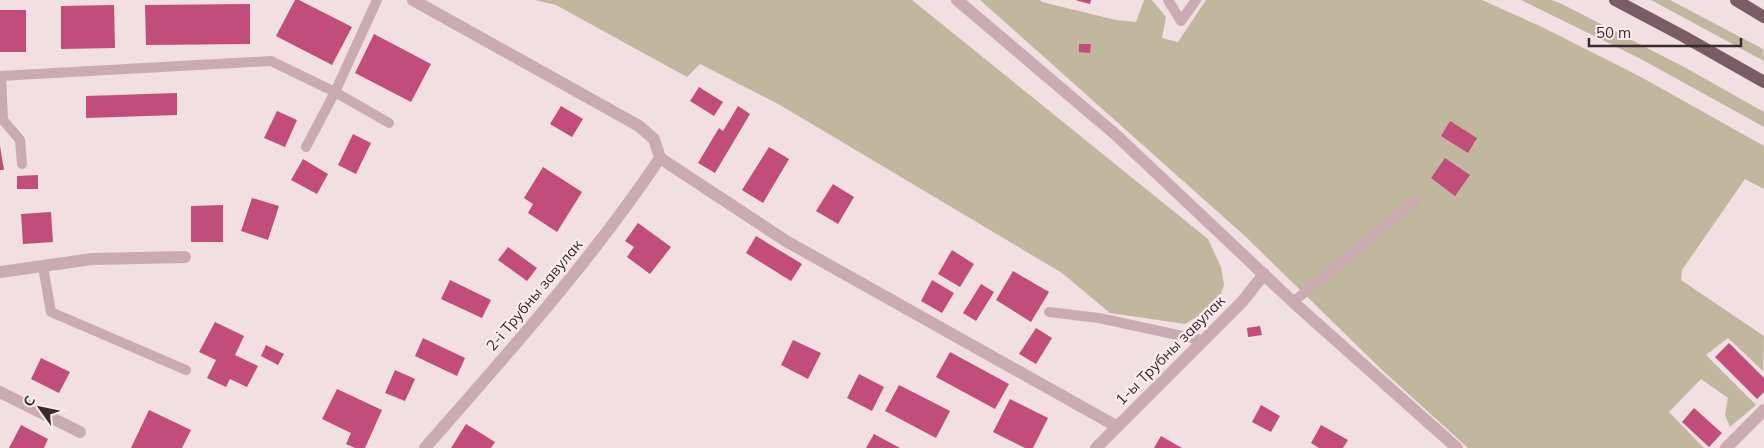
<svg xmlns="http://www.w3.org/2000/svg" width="1764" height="448" font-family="Mulish,sans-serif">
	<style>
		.green { fill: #c1b79f }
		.building { fill: #c24d7b }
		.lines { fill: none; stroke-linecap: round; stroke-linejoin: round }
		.service { stroke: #caabb1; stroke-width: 10 }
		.minor { stroke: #caabb1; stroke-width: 12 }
		.primary { stroke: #795c65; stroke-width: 12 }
		.labels { text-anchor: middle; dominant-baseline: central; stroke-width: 5; stroke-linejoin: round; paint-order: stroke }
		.street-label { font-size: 15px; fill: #382a2f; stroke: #faebed }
	</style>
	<rect width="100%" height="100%" fill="#f2dfe1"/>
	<!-- green -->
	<path class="green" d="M535,0H912L1208,239L1221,267L1224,285L1217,305L1185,324L1110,313L1062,273L780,105L700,64L687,77L556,5Z
		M980,0H1040L1042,2L1116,20L1136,22L1144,0H1152L1166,17L1162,38L1178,42L1206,0H1482L1542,27L1641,77L1764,146V189L1745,179L1682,270L1681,280L1764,336L1763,371L1728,338L1706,355L1756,405L1730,427L1725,415L1728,398L1701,379L1669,412L1704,448H1468L1381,369L1246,237Z
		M1521,0H1551L1562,4L1686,68L1764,112V127L1639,58Z
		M1651,0H1670L1763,49L1764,61Z"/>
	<!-- building -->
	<path class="building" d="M295,0H299L352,27L332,65L276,36Z
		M1075,0H1091L1090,4Z
		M250,4V44L146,45L145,5Z
		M114,5L115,48L61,49V6Z
		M0,10H26V52H0Z
		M374,34L431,64L411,102L355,73Z
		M1079,44H1091L1090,53L1079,52Z
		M699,87L723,102L714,116L690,101Z
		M177,93V115L86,118V96Z
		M561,106L583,119L572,137L550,124Z
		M738,106L750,114L715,173L698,163L719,128L723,131Z
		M277,111L297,120L285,147L264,138Z
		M1450,121L1477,138L1468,153L1441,136Z
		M353,134L371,143L356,174L338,165Z
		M0,146L4,170H0Z
		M769,147L789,159L763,203L742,190Z
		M1445,158L1470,175L1455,196L1431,178Z
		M303,159L328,174L317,194L291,180Z
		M543,167L582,192L557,232L528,213L533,204L524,198Z
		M38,175V189H17V176Z
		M833,184L854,197L838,224L816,211Z
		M252,198L279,206L268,240L241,231Z
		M223,205V242H191V206Z
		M51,212L53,242L23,244L21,214Z
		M638,223L671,247L650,274L627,257L634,247L625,241Z
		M756,236L802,264L791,281L746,253Z
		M508,247L537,268L527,281L498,260Z
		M952,250L974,264L960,287L938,274Z
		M1013,271L1049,292L1031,322L996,300Z
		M450,280L491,300L482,318L441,299Z
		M932,280L954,293L942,313L921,301Z
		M981,284L994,292L976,321L963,313Z
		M215,322L244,336L235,355L258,366L247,387L230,379L226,387L207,378L216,360L199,352Z
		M1260,326L1262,335L1248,337L1247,328Z
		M1036,328L1052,338L1036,364L1019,354Z
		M423,338L465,358L457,376L415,356Z
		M793,340L821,353L808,379L781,365Z
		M1729,343L1764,378V392L1757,399L1715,357Z
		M266,345L284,354L278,365L261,356Z
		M950,352L1009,384L995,409L936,377Z
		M41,358L70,372L59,393L31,379Z
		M395,370L415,379L405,401L385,393Z
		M859,374L884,387L872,411L847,398Z
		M899,385L950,411L936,438L885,411Z
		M337,389L382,410L365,448H355L346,444L351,433L322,419Z
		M1010,399L1048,418L1033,448H1025L993,432Z
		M1261,405L1280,416L1271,432L1252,422Z
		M1694,408L1722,433L1709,447L1682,422Z
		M149,410L191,430L182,448H131Z
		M466,424L495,442L491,448H451Z
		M21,425L48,439L44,448H9Z
		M1321,425L1348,440L1343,448H1319L1311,443Z
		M874,434L900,448H866Z
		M1161,436L1182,448H1154Z"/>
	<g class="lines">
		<!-- service -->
		<path class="service" d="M1168,0L1181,21L1196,0
			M0,76L271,61L335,92L389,123
			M1,76L3,120L20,140L22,164
			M306,147L335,92L377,0
			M43,267L51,312L186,370
			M1293,302L1415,201
			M1049,312L1099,318L1201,340"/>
		<!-- minor -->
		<path class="minor" d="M413,0L639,126L654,139L660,158L786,241L1116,426
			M957,0L1115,134L1293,302L1457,448
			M0,272L92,259L185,257
			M0,392L80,432
			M425,448C507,354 591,261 660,158
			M1096,448L1242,302L1264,274
			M1726,448L1764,410"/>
		<!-- primary -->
		<path class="primary" d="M1615,0L1683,36L1764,82
			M1736,0L1764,17"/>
	</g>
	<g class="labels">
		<!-- street labels -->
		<g class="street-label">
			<text transform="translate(534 295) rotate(-50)">2-і Трубны завулак</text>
			<text transform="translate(1170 350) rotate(-45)">1-ы Трубны завулак</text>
		</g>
	</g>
	<!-- north arrow -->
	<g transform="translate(40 408) rotate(303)" stroke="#faebed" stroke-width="4" paint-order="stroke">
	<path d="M0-4L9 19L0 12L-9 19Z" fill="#382a2f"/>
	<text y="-8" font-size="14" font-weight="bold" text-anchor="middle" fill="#382a2f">С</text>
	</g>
	<!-- scale -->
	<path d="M1589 38v8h152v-8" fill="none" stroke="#382a2f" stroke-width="2.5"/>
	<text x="1596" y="38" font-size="15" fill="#382a2f" stroke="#faebed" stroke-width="4" paint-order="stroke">50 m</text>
</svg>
